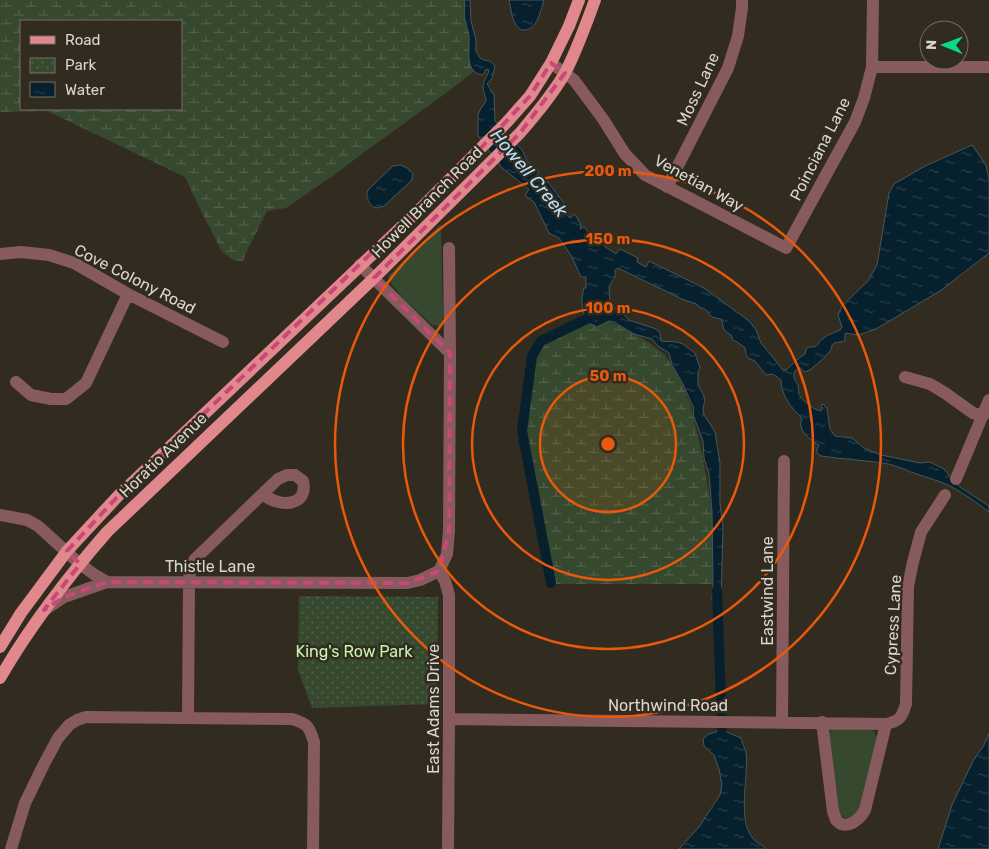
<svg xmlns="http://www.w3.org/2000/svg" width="989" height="849" font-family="Rubik,sans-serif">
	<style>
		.green { fill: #36482d }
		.wetland { fill: url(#wetland-marsh); fill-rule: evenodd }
		.park { fill: url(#park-dots) }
		.water { fill: url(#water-ripples); stroke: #46575e }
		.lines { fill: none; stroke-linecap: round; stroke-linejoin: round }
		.canal { stroke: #06202e; stroke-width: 10 }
		.minor { stroke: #875b5d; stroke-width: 12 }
		.major { stroke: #e1888d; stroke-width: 12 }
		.marked { fill: none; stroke: #c84878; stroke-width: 4; stroke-dasharray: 10 6; stroke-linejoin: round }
		.ring { fill: none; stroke: #e8590c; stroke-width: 2.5 }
		.labels { text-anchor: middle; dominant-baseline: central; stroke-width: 5; stroke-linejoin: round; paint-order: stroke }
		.street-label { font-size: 16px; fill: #dad6ce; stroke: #322b1f }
		.park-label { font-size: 16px; fill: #c8f4b1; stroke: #322b1f }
		.water-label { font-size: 18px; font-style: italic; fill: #b6e2fd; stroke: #322b1f }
		.centre { fill: #e8590c; stroke: #322b1f; stroke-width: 2.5 }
		.ring-label { font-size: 15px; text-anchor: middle; font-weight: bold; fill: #e8590c; stroke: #322b1f; stroke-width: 5; stroke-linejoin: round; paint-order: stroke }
	</style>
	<defs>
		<pattern id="wetland-marsh" width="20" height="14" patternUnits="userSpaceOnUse" patternTransform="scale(1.25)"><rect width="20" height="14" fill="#36482d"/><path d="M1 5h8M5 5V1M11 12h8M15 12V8" fill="none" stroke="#52624a"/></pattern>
		<pattern id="park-dots" width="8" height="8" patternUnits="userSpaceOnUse" patternTransform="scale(1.25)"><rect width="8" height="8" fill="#36482d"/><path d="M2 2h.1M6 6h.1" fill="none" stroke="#52624a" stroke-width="1.8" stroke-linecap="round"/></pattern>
		<pattern id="water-ripples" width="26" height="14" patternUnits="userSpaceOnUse" patternTransform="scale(1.25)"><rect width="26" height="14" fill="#06202e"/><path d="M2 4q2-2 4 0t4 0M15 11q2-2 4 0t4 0" fill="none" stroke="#2a404b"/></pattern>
	</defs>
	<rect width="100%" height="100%" fill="#322b1f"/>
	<!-- green -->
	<path class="green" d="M441,224L443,319L440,326L432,325L405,300L392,285L388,276Z
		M869,728L874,732L877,738L860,810L849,818L842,817L838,813L829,733L832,729Z"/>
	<!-- wetland -->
	<path class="wetland" d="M0,0H467L472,49L482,65L449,91L370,148L334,175L286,208L267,211L246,253L243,261H235L222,252L200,209L185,177L47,111L0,112ZM21,21H181V109H21Z
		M599,318L622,327L648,342L665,355L681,381L690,404L702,453L712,511L713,584H549L522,432L532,351Z"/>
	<!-- park -->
	<path class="park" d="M299,596L438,597L437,704L312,708L298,670Z"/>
	<!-- water -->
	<path class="water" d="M465,0H470L471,21L476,40V51L480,58L484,60L490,61L495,66L492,78L487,84L494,95L495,121L522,150L527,161L530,164L535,167L539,172L536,175L542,184L548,182C554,190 559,197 565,205L561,208L570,218L575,214L581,225L580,229L584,227L590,234H594L607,240L604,246L616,254L620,249L638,258L637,262L646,267L649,261L704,288L749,321L756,330L761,343L766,349L783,370H786L799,358L805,354L806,349L808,347C821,348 816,342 825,337C827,335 838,331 840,330L842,327L838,315L842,306L868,281L877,265L889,193L894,184L925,166L972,145L986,165L989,179V253L940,291L876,329L858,335L845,333V341L834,343L832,346L831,350L824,358L811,369L805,372L799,367C797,369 794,371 794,374C793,378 796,382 798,385C799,388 798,391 799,394C802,401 814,410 821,411L822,408L821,405L823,404L827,408L830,429L835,436L852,438L864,448L881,455L920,463L930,462L944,469L953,480L960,487L989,506V512C977,503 964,493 950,486C938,480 924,477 911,472C901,468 892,464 882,463C862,460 841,459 821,456L817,453V450L819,445C813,442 802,434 801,426C800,423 801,421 802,418C791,408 781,395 781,380L773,374L766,375L755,361L748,358L746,354L745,348C741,345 737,341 732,340V336L725,331L723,327L722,321L720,319L712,317L705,309L701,308L696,304L684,300L618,268L615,270V277L609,286L610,304L611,307L622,313L629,320L656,329L660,333L661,341L677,342L683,344L695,353L700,368L698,372V385L704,396L705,400L703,409L704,415L710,424L715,432L720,463V504L723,527L721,601L716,605L714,604L712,600L713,584L712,511L709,474L704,458L703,441L694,417L693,407L683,384L672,365L669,353L658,346L652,339L634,334L614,322L609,321L597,327L587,322C582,310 580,301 584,288H586V277H581L572,257L559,238L549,233L534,202L525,196L529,189L502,168L478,136V115L480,110L486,101C486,96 483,92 483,87C483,81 488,76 489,70L486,69L483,75C464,73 470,49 469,35C468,30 466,25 465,20C464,13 464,7 465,0Z
		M509,0H544C541,10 537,31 523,30C520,30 516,26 515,23C511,16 511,7 509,0Z
		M401,165L409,169L413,174L412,179L410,182L384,206L378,208L373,207C368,202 365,197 368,190L393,166Z
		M722,730L741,738C742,743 745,748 746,753C749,775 737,820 752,837C755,842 762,845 767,849H679L699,827L720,795L722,784L719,769L714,755L704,746L703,739L709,734Z
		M989,733V849H938L952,805L973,761L984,745Z"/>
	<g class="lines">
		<!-- canal -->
		<path class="canal" d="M551,583L522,431L532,356L541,341L597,314
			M717,590L722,730"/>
		<!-- minor -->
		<path class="minor" d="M551,63L574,80L603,119L625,154L645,175L786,248L855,122L864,98L872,67L873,0
			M872,67H989
			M667,187L728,68L738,36L742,8V0
			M0,254L21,252L49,255L74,263L128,294L223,342
			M360,265L450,353
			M905,377L930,384L945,393L973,413L979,415H984
			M16,382L31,395L51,399H66L86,383L128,294
			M956,479L989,400
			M0,515L27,520L38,526L80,564L95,575L107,582L408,583L420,580L439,571
			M439,571L447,554L449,531L450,353L449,248
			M439,571L445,581L449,595V719L448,849
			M46,609L64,597L107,582
			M188,717L189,582L190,568L195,559L278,479L287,475H295L303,481C309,507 278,508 263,494
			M449,719L886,724C900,721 902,717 906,704L908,586L913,562L921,532L945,495
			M782,722L784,461
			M822,722L833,811C834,814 835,817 836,820C846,832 860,819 865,810L886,724
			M11,849L25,803L44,764L58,738L69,725L77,720L86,717L292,719C308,724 309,726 314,742L313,849"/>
		<!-- major -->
		<path class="major" d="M0,647L21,613L67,551L119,495L417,212L507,122L530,96L551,63L569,26L579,0
			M0,678C30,626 67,578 107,532L374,278L520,133C536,114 553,94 565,73C577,50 586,24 595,0"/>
	</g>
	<!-- marked area -->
	<path class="marked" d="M551,63L565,73L520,133L374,278L450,353L449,531L439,571L408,583L107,582L64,597L44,610L80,564L67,551L119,495L480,149L530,96Z"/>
	<!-- distance rings -->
	<circle cx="608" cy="444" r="68" fill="#e8590c" fill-opacity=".12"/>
	<g class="ring">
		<circle cx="608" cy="444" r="68"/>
		<circle cx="608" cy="444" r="136"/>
		<circle cx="608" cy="444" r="205"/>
		<circle cx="608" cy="444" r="273"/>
	</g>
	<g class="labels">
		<!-- street labels -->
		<g class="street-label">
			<text transform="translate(698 89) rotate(-65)">Moss Lane</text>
			<text transform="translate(820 149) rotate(-63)">Poinciana Lane</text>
			<text transform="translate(699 183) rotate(29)">Venetian Way</text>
			<text transform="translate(427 202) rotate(-45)">Howell Branch Road</text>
			<text transform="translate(135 279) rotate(27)">Cove Colony Road</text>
			<text transform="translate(163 455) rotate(-44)">Horatio Avenue</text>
			<text x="210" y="566">Thistle Lane</text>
			<text transform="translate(767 591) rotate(-90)">Eastwind Lane</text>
			<text transform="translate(893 625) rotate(-87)">Cypress Lane</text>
			<text x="668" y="705">Northwind Road</text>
			<text transform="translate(433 709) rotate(-90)">East Adams Drive</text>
		</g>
		<!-- park labels -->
		<g class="park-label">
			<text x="354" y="651">King's Row Park</text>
		</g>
		<!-- water labels -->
		<g class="water-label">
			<text transform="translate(529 173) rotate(50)">Howell Creek</text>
		</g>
	</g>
	<circle cx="608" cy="444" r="8" class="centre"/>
	<g class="ring-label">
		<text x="608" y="176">200 m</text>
		<text x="608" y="244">150 m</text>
		<text x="608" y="313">100 m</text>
		<text x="608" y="381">50 m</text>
	</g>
	<!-- legend -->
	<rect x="20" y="20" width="162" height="90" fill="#322b1f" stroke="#756f65"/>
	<rect x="30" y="36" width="25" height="8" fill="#e1888d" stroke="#756f65"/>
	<text x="65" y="45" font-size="15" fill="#dad6ce">Road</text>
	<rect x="30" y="58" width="25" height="15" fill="url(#park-dots)" stroke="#756f65"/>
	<text x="65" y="70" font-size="15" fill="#dad6ce">Park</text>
	<rect x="30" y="82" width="25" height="15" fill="url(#water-ripples)" stroke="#756f65"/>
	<text x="65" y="95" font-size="15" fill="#dad6ce">Water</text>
	<!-- north arrow -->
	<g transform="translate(944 45) rotate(271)"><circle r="24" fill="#322b1f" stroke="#756f65"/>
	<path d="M0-4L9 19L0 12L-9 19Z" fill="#08d98b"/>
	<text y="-8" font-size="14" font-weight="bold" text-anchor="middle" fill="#dad6ce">N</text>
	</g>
</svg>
